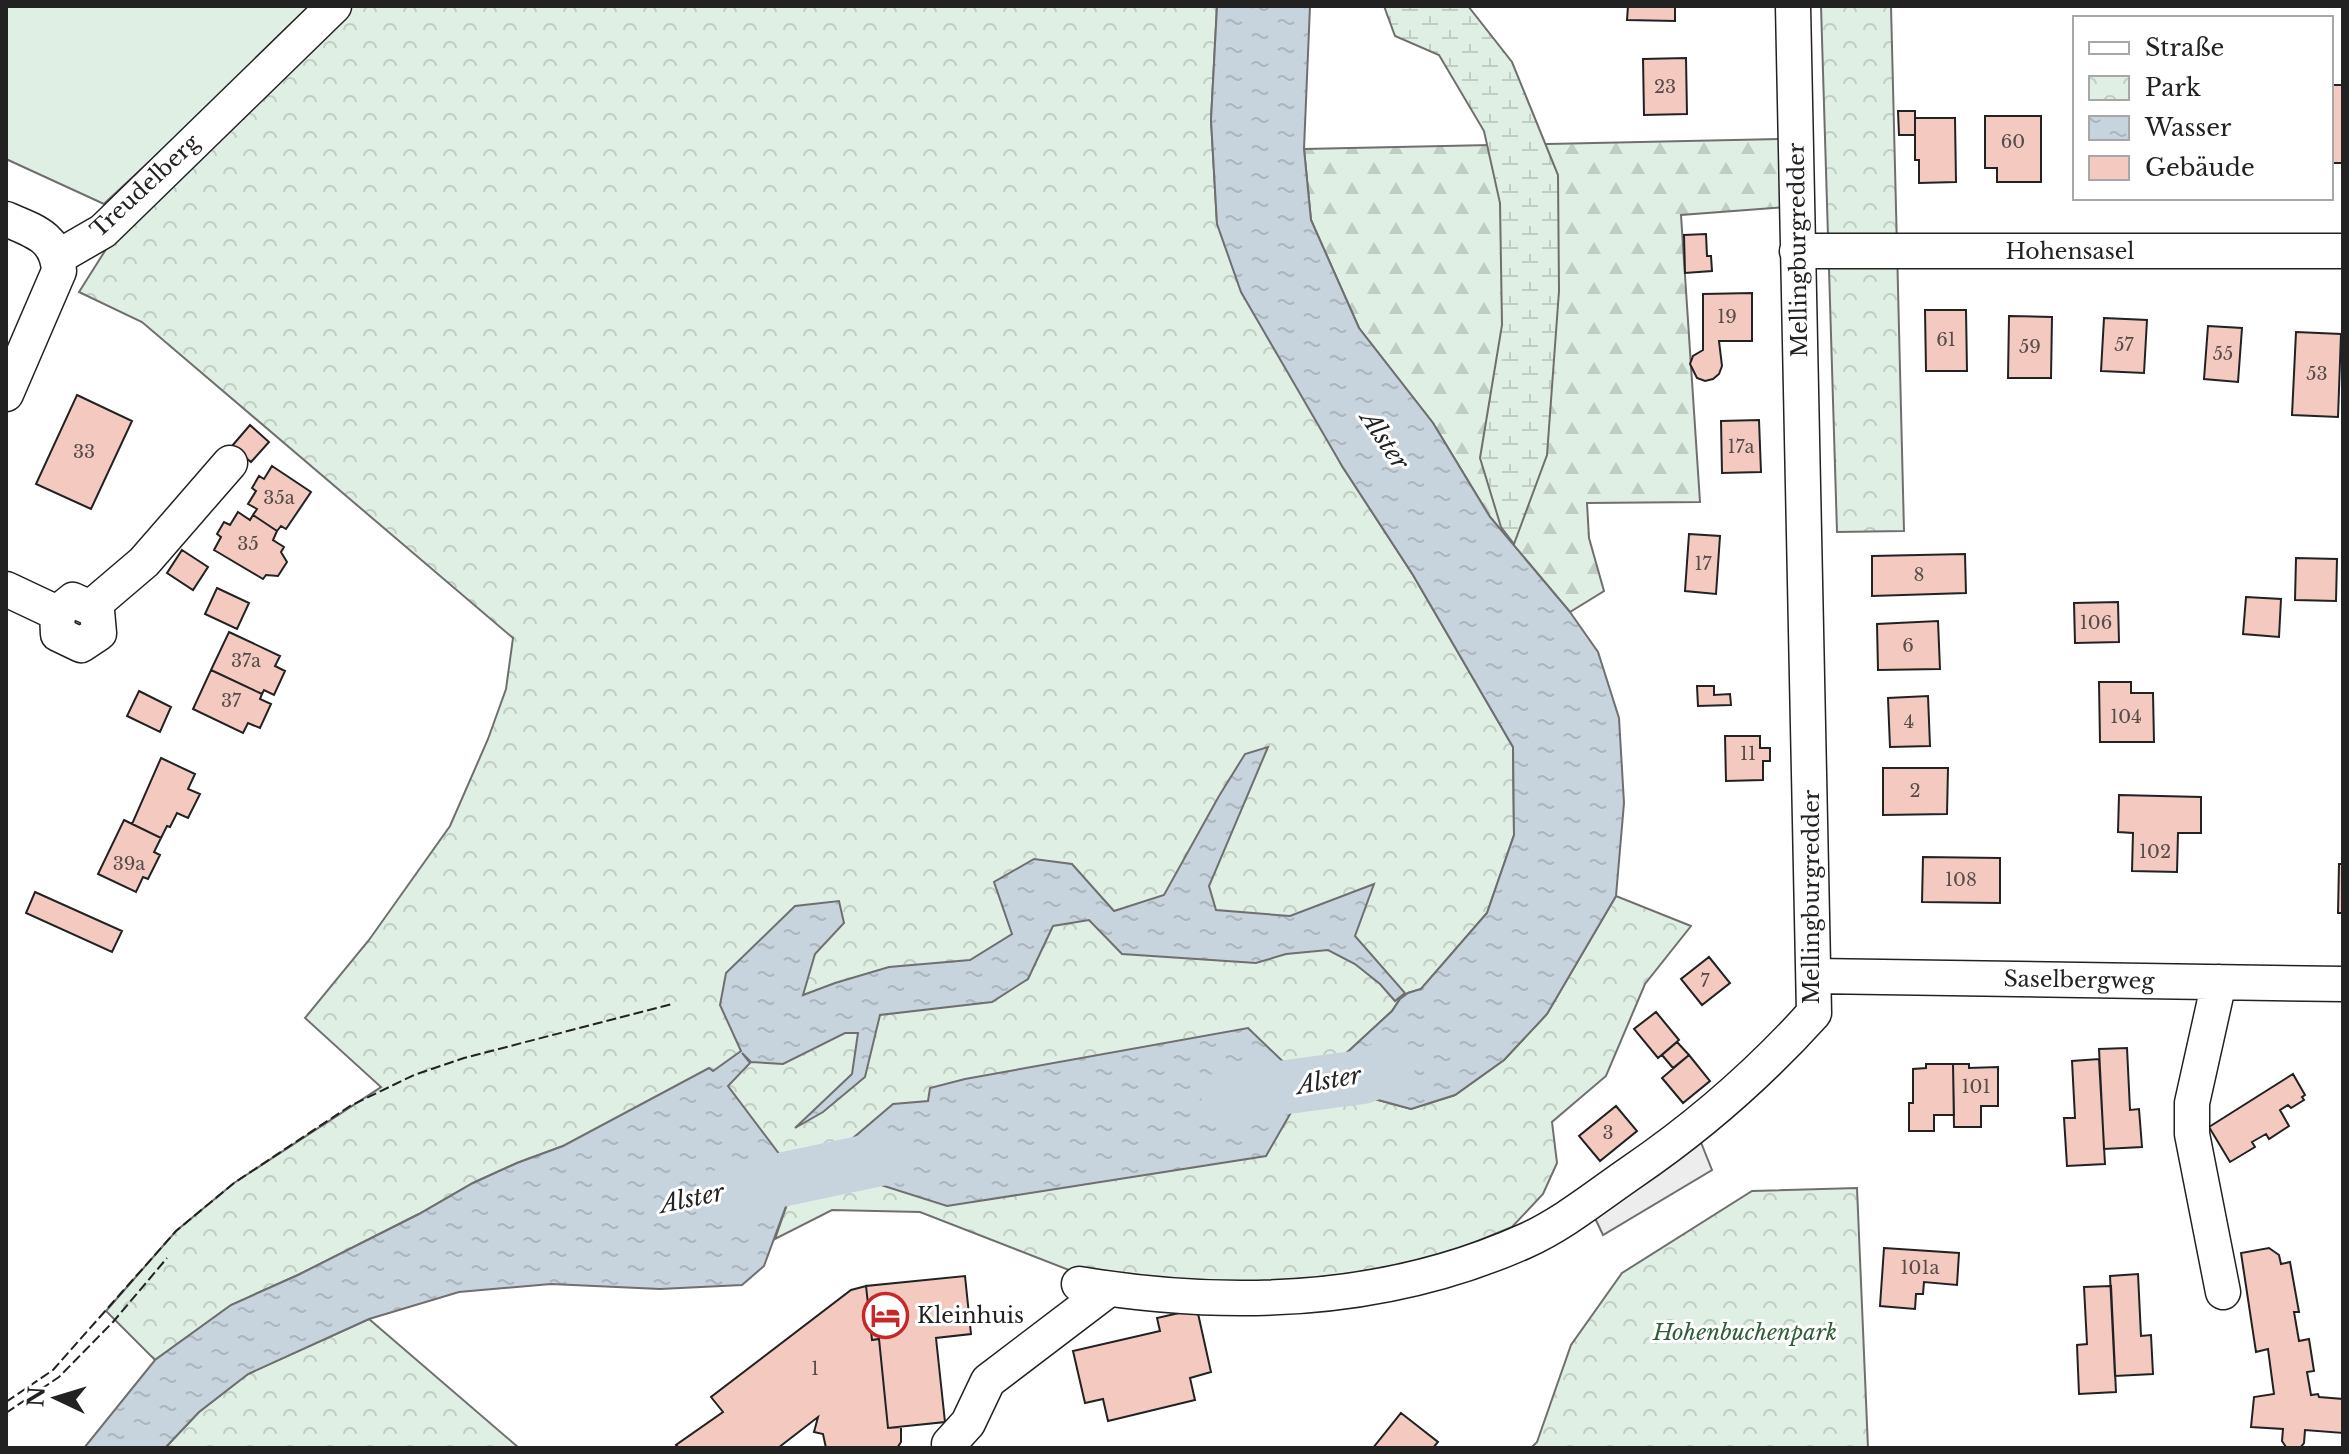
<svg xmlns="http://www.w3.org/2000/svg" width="2349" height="1454" font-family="'Libre Baskerville',serif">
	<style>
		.grass { fill: #e0efe3; stroke: #6f6f6f; stroke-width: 2 }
		.forest { fill: url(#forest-firs); stroke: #6f6f6f; stroke-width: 2 }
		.wetland { fill: url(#wetland-marsh); stroke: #6f6f6f; stroke-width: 2 }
		.park { fill: url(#park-crowns); stroke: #6f6f6f; stroke-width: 2 }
		.parking { fill: #ededed; stroke: #6f6f6f; stroke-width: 2 }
		.water { fill: url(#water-ripples); stroke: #6f6f6f; stroke-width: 2 }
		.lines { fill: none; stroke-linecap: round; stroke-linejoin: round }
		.river { stroke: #c7d3dd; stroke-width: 54 }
		.building { fill: #f3c9c0; stroke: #222; stroke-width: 2 }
		.minor-casing { stroke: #222; stroke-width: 37 }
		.minor { stroke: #fff; stroke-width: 34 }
		.fence { stroke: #222; stroke-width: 2; stroke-dasharray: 10 4; stroke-linecap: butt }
		.labels { text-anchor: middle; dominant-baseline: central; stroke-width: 6; stroke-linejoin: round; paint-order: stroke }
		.number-label { font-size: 18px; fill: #564c4a }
		.street-label { font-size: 22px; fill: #222; stroke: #fff }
		.poi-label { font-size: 22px; fill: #222; stroke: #fff; text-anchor: start }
		.park-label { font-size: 22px; font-style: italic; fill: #2f5e38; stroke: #fff }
		.water-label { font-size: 24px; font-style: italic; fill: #222; stroke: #fff }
	</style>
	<defs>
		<pattern id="forest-firs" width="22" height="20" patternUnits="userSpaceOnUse" patternTransform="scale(2)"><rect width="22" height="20" fill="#e0efe3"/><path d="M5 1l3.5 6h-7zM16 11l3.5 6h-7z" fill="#c0cdc2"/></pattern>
		<pattern id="wetland-marsh" width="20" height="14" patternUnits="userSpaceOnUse" patternTransform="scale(2)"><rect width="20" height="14" fill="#e0efe3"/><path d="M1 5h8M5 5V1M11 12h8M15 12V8" fill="none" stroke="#c0cdc2"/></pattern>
		<pattern id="park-crowns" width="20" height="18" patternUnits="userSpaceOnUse" patternTransform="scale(2)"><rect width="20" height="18" fill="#e0efe3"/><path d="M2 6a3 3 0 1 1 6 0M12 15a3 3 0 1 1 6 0" fill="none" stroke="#c0cdc2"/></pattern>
		<pattern id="water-ripples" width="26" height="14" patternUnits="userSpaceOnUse" patternTransform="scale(2)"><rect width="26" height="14" fill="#c7d3dd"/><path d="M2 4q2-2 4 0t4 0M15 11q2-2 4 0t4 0" fill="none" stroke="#abb5bd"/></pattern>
	</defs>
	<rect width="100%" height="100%" fill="#fff"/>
	<!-- grass -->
	<path class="grass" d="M6,6H317L104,204L6,159Z"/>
	<!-- forest -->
	<path class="forest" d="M1781,139L1785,207L1681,215L1700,502L1587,503L1589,538L1604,591L1570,612L1490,517L1433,423L1359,328L1311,220L1304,149Z"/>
	<!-- wetland -->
	<path class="wetland" d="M1384,6H1468L1512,62L1558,175L1559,291L1547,455L1514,544L1501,527L1480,458L1502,325L1500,203L1484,131L1439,55L1395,36Z"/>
	<!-- park -->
	<path class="park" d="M317,6H1217L1211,120L1217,224L1342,466L1413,575L1513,747L1514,835L1487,913L1421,989L1408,993L1400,999L1392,1011L1340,1059L1314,1071L1318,1095H1360L1411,1109L1455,1095L1504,1060L1547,1014L1616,896L1691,926L1645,984L1606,1076L1552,1122L1557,1163L1543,1194L1512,1227L1402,1272L1253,1287L1092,1279L920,1212L832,1210L775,1239L792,1190L563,1146L517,1163L473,1183L419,1214L298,1275L231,1305L155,1360L106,1311L176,1231L234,1183L381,1087L305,1018L369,940L450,826L488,739L506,689L513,638L142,322L79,292L115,235L104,204Z
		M1821,6H1891L1904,531L1837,532Z
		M1857,1188L1868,1448H1531L1537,1442L1571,1345L1622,1273L1752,1191Z
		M369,1319L519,1448H165L199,1412L248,1374Z"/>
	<!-- parking -->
	<path class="parking" d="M1700,1140L1712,1170L1603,1235L1594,1216Z"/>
	<!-- water -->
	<path class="water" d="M1217,6H1310L1304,149L1311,220L1359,328L1433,423L1490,517L1570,612L1598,652L1619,718L1624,803L1616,896L1547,1014L1504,1060L1455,1095L1411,1109L1360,1095L1319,1096L1313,1071L1340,1059L1392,1011L1400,999L1408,993L1421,989L1487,913L1514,835L1513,747L1413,575L1342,466L1241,292L1217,224L1211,120Z
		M1268,747L1209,886L1216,910L1290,916L1374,884L1355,936L1405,993L1395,1001L1380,984L1355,964L1328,950L1286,954L1256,963L1122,954L1089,920L1053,926L1028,979L992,1002L880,1015L865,1077L823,1112L795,1128L852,1074L858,1033H845L783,1064L751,1062L742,1053L750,1063L728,1086L786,1163H800L804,1174V1188L792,1190L764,1266L742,1285L660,1289L551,1284L459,1292L369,1319L248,1374L199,1412L165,1448H84L155,1360L231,1305L298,1275L419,1214L473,1183L517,1163L563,1146L709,1068L713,1071L741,1051L720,1005L726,973L795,906L839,901L844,923L815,954L803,995L835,983L889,967L970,960L1012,934L994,882L1034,859L1072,864L1114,911L1164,895L1219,796L1245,754Z
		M1248,1028L1297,1075L1301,1095L1266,1156L947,1206L859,1178L816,1185L811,1159L840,1149L893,1104L928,1101L930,1088L965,1079Z"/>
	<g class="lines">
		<!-- river -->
		<path class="river" d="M1228,1095L1362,1077L1388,1067
			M733,1190L889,1157"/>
	</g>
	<!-- building -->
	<path class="building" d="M1628,6H1675V21L1627,20Z
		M1686,58L1687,114L1644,115L1643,59Z
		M2333,85H2343V163H2332Z
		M1898,111H1915V135H1899Z
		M1985,116H2041V182H1997V168H1985Z
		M1915,118H1955L1956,182L1919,183V160H1915Z
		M1706,234L1707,256H1711L1712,271L1685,273L1684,235Z
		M1752,293V341H1719L1722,366L1719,374L1713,379L1705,381L1697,378L1690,364L1693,356L1703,350V294Z
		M1925,310H1966L1967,371H1926Z
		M2009,316L2052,317L2051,378H2008Z
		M2104,318L2147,320L2144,373L2101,371Z
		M2208,326L2242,328L2238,382L2204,379Z
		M2296,332L2341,334L2338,417L2292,415Z
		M77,395L132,421L91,509L36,484Z
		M1759,420L1761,472L1722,473L1721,421Z
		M250,425L269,442L251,462L232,446Z
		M272,466L311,492L286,529L281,526L277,531L253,515L257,509L248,504L256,491L252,488L259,476L264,479Z
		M238,512L250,520L253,515L277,531L273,540L284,547L281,552L287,562L278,576L266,575L263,579L214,550L221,537L217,534L224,522L230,525Z
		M1689,534L1720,536L1716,594L1685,591Z
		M182,550L208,567L193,590L167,573Z
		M1965,554L1966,593L1872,596V556Z
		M2296,558L2337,559L2336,601L2295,600Z
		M217,588L249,603L237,629L205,614Z
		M2246,597L2281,599L2279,637L2243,634Z
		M2118,602L2119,642L2075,643L2074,603Z
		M1938,621L1940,669L1878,670L1877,624Z
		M229,632L280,656L275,666L285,671L274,695L264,690L262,694L211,670Z
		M211,670L262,694L260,699L271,704L260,728L248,723L243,733L193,709Z
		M2099,682H2131V693H2153L2154,742H2100Z
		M1697,686H1714V695L1730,694L1731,705L1698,706Z
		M139,691L171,707L160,732L127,716Z
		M1928,696L1930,746L1890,747L1888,698Z
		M1725,736H1760V748H1770V761H1763V780L1726,781Z
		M161,758L195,774L188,789L200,794L188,818L177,813L170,827L167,826L161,838L132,824Z
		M1883,768H1948L1947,814L1883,815Z
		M2119,795L2201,797V833H2178L2177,872L2132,871L2133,833L2118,832Z
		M124,820L161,838L154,852L160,855L148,879L143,877L136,892L98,874Z
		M1923,857L2000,858V903L1922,902Z
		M2339,864H2343V913H2338Z
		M35,892L122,931L112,952L26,913Z
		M1709,957L1730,983L1702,1005L1681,979Z
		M1656,1012L1679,1040L1658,1058L1634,1029Z
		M1677,1042L1689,1055L1673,1068L1662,1055Z
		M2127,1048L2130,1110L2139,1109L2142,1147L2104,1149L2099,1049Z
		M1689,1055L1710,1081L1683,1103L1662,1078Z
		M2099,1059L2105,1164L2067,1166L2064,1118H2075L2072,1061Z
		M1926,1064H1953L1954,1115H1934V1131H1909V1103H1913V1069L1926,1068Z
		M1953,1064H1969V1068L1998,1067V1106H1981V1127H1954Z
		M2293,1074L2305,1095L2302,1097L2304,1100L2291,1108L2288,1105L2280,1110L2289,1126L2269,1139L2266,1134L2252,1142L2255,1147L2230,1162L2209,1127Z
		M1616,1106L1637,1131L1600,1161L1579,1136Z
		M1884,1248L1959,1253L1957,1285L1924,1282L1923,1294H1916L1915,1309L1880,1306Z
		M2269,1248L2279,1255L2281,1264L2290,1262L2299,1312H2294L2299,1341L2309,1339L2314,1371L2307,1372L2311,1395L2318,1394L2319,1397L2343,1399V1433L2305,1430L2304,1443L2300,1448L2286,1447L2282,1441L2283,1429L2251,1427L2254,1397L2274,1394L2268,1349L2256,1352L2241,1253Z
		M2138,1274L2141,1336L2151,1335L2153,1374L2115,1376L2110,1276Z
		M965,1276L971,1334L936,1338L945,1422L888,1428L879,1339L872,1340L866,1286Z
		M866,1286L872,1340L879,1339L888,1428L901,1427V1442L897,1448H826L823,1434L814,1432L818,1417L778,1448H679L676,1445L723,1412L711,1397L851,1290Z
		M2111,1286L2116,1392L2079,1394L2077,1345L2087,1344L2084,1287Z
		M1197,1309L1211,1372L1190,1378L1195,1400L1108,1421L1103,1399L1085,1403L1073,1351L1160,1331L1157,1318Z
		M1401,1413L1438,1442L1433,1448H1373Z"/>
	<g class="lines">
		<defs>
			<path id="minor" d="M6,219C34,231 57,237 59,271L6,394
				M1797,251H2343
				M58,257L103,231L334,6
				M6,589L57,613
				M73,600L97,611L99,633L81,645L58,634L57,613Z
				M90,608L144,562L230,463
				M1815,976L2343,984
				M2219,982L2192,1103V1134L2223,1292
				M1079,1284C1229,1309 1384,1304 1525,1241C1563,1224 1597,1196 1632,1172C1698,1127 1759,1074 1814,1013L1793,6
				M949,1444L968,1423L988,1381L1109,1289"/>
		</defs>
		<!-- minor casing -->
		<use href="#minor" class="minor-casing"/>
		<!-- minor -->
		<use href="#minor" class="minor"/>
		<!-- fence -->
		<path class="fence" d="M6,1402L53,1370L176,1231L234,1183L350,1106L414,1075L464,1058L672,1004
			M6,1413L59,1377L113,1322L167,1258"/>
	</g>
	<!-- icons -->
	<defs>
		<symbol id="hotel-ring" viewBox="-11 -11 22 22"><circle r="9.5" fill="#fff" stroke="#c62828" stroke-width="1.5"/><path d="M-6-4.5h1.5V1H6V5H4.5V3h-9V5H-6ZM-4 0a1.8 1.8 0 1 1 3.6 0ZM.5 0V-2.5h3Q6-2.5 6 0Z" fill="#c62828"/></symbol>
	</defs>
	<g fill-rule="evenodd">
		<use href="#hotel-ring" x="860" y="1290" width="51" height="51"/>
	</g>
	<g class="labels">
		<!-- number labels -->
		<g class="number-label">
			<text x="1665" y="87">23</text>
			<text x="2013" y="142">60</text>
			<text x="1727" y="317">19</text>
			<text x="1946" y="340">61</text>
			<text x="2124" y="345">57</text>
			<text x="2030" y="347">59</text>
			<text x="2223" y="354">55</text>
			<text x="2317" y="374">53</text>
			<text x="1741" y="447">17a</text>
			<text x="84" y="452">33</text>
			<text x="279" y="498">35a</text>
			<text x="248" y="544">35</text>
			<text x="1703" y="564">17</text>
			<text x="1919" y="575">8</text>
			<text x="2096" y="623">106</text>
			<text x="1908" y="646">6</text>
			<text x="246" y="661">37a</text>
			<text x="231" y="701">37</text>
			<text x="2126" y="717">104</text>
			<text x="1909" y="722">4</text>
			<text x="1748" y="754">11</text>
			<text x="1915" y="791">2</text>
			<text x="2155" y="852">102</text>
			<text x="129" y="864">39a</text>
			<text x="1961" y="880">108</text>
			<text x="1705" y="981">7</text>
			<text x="1976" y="1087">101</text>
			<text x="1608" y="1133">3</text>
			<text x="1920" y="1268">101a</text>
			<text x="815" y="1369">1</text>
		</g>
		<!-- street labels -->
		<g class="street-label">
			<text transform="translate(145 186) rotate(-43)">Treudelberg</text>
			<text transform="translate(1798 250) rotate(-91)">Mellingburgredder</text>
			<text x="2070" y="251">Hohensasel</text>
			<text transform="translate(1811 897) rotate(-90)">Mellingburgredder</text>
			<text transform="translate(2079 980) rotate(1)">Saselbergweg</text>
		</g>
		<!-- poi labels -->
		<g class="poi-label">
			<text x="917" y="1315">Kleinhuis</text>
		</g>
		<!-- park labels -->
		<g class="park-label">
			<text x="1745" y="1332">Hohenbuchenpark</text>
		</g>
		<!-- water labels -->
		<g class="water-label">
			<text transform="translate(1385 440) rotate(56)">Alster</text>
			<text transform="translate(1329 1080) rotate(-10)">Alster</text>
			<text transform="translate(692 1198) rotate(-12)">Alster</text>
		</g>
	</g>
	<!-- border -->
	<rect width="2349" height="1454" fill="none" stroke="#222222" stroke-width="16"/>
	<!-- legend -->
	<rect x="2073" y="16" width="260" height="184" fill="#ffffff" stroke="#a7a7a7" stroke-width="2"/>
	<rect x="2089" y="42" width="40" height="12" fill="#ffffff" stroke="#a7a7a7" stroke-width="2"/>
	<text x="2145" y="56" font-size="24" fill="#222222">Straße</text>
	<rect x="2089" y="76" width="40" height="24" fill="url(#park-crowns)" stroke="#a7a7a7" stroke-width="2"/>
	<text x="2145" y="96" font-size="24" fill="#222222">Park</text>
	<rect x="2089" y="116" width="40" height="24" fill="url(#water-ripples)" stroke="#a7a7a7" stroke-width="2"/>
	<text x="2145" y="136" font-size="24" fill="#222222">Wasser</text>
	<rect x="2089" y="156" width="40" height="24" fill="#f3c9c0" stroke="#a7a7a7" stroke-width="2"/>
	<text x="2145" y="176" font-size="24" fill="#222222">Gebäude</text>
	<!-- north arrow -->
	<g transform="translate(56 1398) rotate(274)" stroke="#ffffff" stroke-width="6" paint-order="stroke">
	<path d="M0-6L14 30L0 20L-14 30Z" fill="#222222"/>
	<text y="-12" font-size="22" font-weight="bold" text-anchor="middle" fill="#222222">N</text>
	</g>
</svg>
